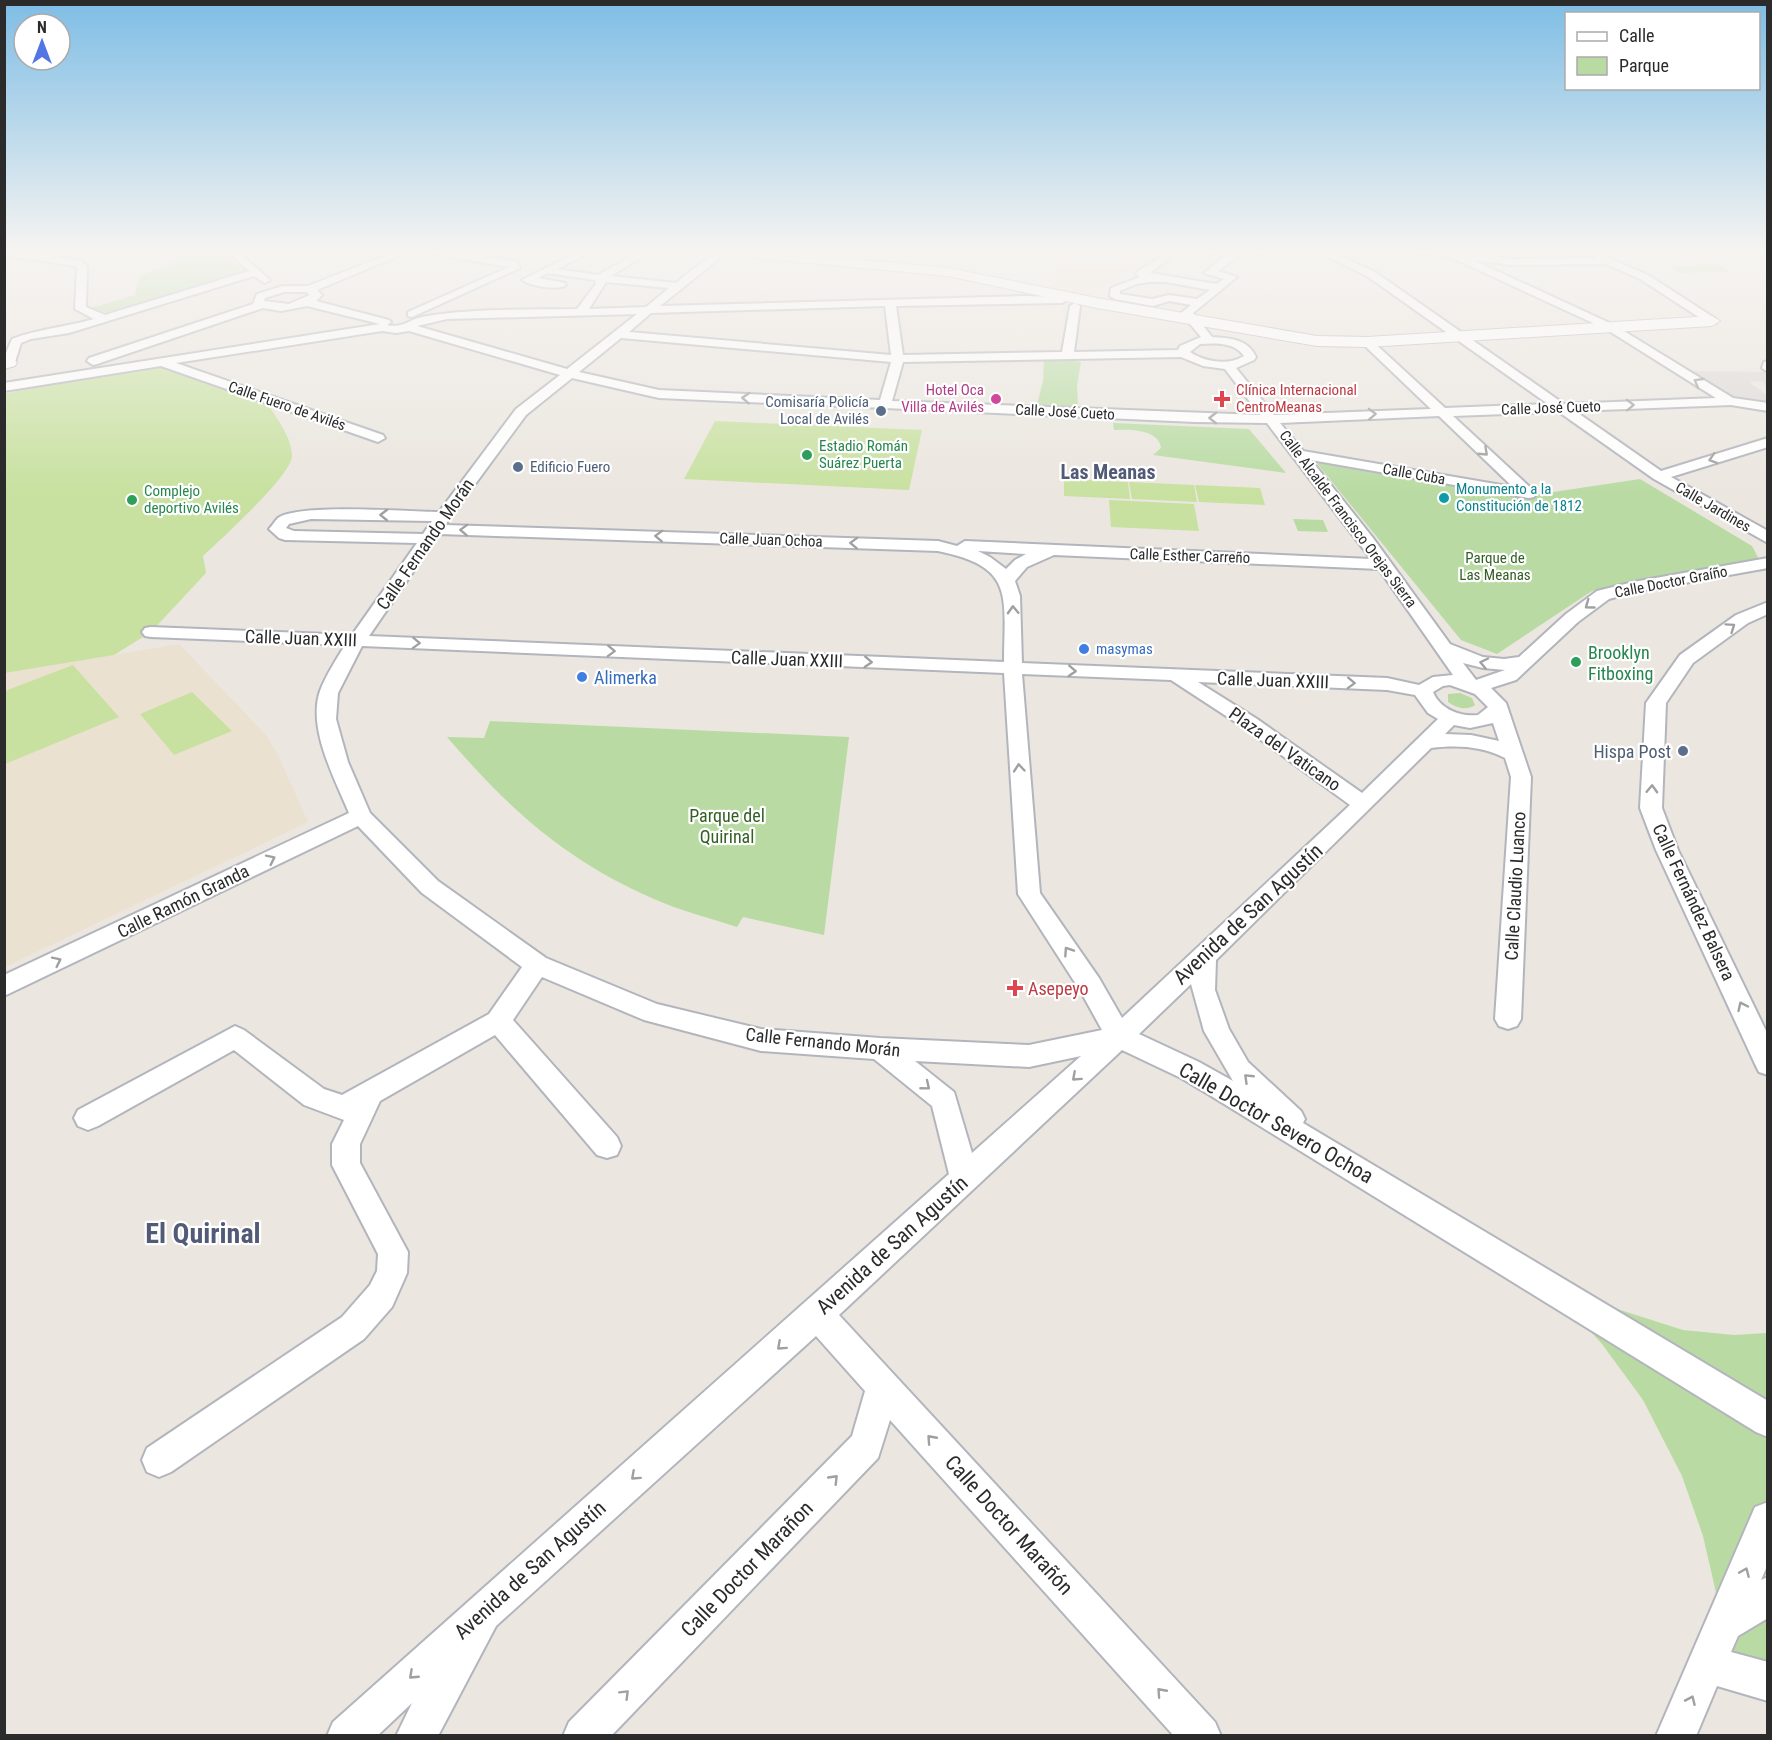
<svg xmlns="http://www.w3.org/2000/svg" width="1772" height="1740" font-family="'Roboto Condensed',sans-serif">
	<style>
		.education { fill: #ebe1d1 }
		.green { fill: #b9dba3 }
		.pitch { fill: #c8e1a0 }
		.plaza { fill: #dcd9d6 }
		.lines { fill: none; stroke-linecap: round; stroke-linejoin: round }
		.street-casing { stroke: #b3b5bd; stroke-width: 4 }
		.secondary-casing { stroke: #b3b5bd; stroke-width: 2 }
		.street { fill: #fff; fill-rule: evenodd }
		.secondary { fill: #fff; fill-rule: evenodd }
		.oneway { stroke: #a0a0a0 }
		.hotel-dot { fill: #d1479c; stroke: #fff; stroke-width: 2 }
		.health-dot { fill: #e0444e; stroke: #fff; stroke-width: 2 }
		.service-dot { fill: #5c6f8a; stroke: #fff; stroke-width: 2 }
		.leisure-dot { fill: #2e9e5b; stroke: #fff; stroke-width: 2 }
		.culture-dot { fill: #0f9aa8; stroke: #fff; stroke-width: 2 }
		.shop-dot { fill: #3f7fe0; stroke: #fff; stroke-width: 2 }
		.labels { text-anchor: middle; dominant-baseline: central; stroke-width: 4.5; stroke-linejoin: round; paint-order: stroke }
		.far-hotel-label { font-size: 15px; fill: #b23c85; stroke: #fff; text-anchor: end }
		.far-health-label { font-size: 15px; fill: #be3a42; stroke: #fff; text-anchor: start }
		.far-service-label { font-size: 15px; fill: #4e5e75; stroke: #fff; text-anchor: end }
		.far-street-label { font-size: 15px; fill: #2b2b2b; stroke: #fff }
		.far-leisure-label { font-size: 15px; fill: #27864d; stroke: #fff; text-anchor: start }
		.far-culture-label { font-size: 15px; fill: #0d838f; stroke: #fff; text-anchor: start }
		.far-park-label { font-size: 15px; fill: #336024; stroke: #fff }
		.far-shop-label { font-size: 15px; fill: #366cbe; stroke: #fff; text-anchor: start }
		.street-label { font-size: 18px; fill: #2b2b2b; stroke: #fff }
		.leisure-label { font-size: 18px; fill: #27864d; stroke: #fff; text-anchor: start }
		.shop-label { font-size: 18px; fill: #366cbe; stroke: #fff; text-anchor: start }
		.service-label { font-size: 18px; fill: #4e5e75; stroke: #fff; text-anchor: end }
		.park-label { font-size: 18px; fill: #336024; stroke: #fff }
		.health-label { font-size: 18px; fill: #be3a42; stroke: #fff; text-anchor: start }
		.far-district-label { font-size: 20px; font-weight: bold; fill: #515a77; stroke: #fff }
		.near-street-label { font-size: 21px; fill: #2b2b2b; stroke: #fff }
		.near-district-label { font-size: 28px; font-weight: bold; fill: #515a77; stroke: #fff }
	</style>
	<rect width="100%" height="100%" fill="#ebe6df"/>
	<!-- education -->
	<path class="education" d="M1069,249H1160L1092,296L1053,289Z
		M179,644L266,735L278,755L308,822L5,967V673Z"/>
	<!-- green -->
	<path class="green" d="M1623,249H1704V250L1667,257L1640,259Z
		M205,250L225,256L245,272L109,314L91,308L135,295L140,276Z
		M1716,264L1731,272L1681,273L1670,267Z
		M1065,359L1081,362L1077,385L1078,405L1055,409L1037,404L1043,381L1044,361Z
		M1113,423L1249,429L1286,473L1153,455L1161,448C1159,429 1129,429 1114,430Z
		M1315,461L1511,496H1527L1640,479L1752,546L1760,561L1647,579L1592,591L1497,654L1461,640Z
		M1293,519L1323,520L1328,532L1298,531Z
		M1460,693L1472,698L1475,705C1467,711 1456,708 1448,702V694Z
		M490,721L849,737L824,935L743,917L737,927C710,918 681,911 654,899C565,860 510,810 447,737L484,738Z
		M1551,1288L1683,1330L1734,1335L1767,1333V1520L1724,1622L1767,1596V1682L1707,1664L1723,1623L1703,1536L1682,1476L1643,1400L1602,1344Z"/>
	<!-- pitch -->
	<path class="pitch" d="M456,249H538L522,257Z
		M163,366L243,395L264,398C274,415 292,436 292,456C292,475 220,540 203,556L206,573L151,632L114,655L5,673L4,394L35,387Z
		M715,421L922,430L909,490L684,479Z
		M1064,479L1128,482L1130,499L1064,496Z
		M1129,482L1194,485L1197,502L1132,499Z
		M1195,485L1260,488L1265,505L1199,502Z
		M1109,500L1194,504L1199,531L1111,527Z
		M73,665L119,717L5,764V691Z
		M192,692L232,731L174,755L140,714Z"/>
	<!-- plaza -->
	<path class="plaza" d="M1679,371L1767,372V390L1763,381L1749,382L1767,395V407L1731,401Z"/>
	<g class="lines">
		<defs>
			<path id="street" d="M4,249L82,261L87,267L86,307L105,315L249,271L231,255L218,249L237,251L270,280L265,283L254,276L69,333L31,339L21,343L15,362L9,366L4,364V358L12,339C37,329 67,327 94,319L75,309L77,268L75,266L4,255Z
				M402,249H415L317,290L322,295L316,301L389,320L391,322L387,325C404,329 410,318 427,316C476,308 528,310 577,309L596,284L595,280L547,273L538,278L565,283L566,285C558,291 530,286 522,280L584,249H597L557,269L598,275L637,253L642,256L640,258L611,276L676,283C697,266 714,249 743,249L720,258L660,306L1024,296L1062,297L1067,300L1062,303L896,306L903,355L1062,352L1070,306L1075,303L1080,306L1074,352L1178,350L1180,346L1201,337L1181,313L1191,305L1169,301L1153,306L1115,299L1110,296L1111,288L1140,277L1136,274L1137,272L1167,253L1170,254V258L1150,273L1216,284L1224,279L1204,273L1225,256L1197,251L1195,249L1231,252L1235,249H1276L1268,255L1244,252L1218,271L1237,277L1193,313L1212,337C1230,338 1248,339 1256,357L1254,360L1236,368L1274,415L1431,409L1363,344V340H1371L1445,408L1548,404L1367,276L1311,249H1324L1375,272L1564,404L1716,398L1606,329L1450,257L1405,252L1400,249H1448L1455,252L1512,259L1597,258L1590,252L1595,249L1611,259L1648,275L1716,319V323H1708L1640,279L1606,264L1512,265L1473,260L1614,325L1733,398L1768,403V411L1731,405L1575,411L1661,471L1768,438V447L1671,477L1768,531V543L1654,479L1559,412L1453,416L1534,491L1536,494L1534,497L1529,498L1311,460L1373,538L1450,644L1483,657L1504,659L1519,657L1566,614L1597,591L1633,582L1768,558V568L1634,592L1609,599L1578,622L1516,680L1491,688L1506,703L1531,777L1521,1019L1517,1026L1508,1029L1499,1026L1495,1019L1511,777L1505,758C1481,746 1457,745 1431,748L1216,960L1215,990L1229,1029L1248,1062L1301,1111L1305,1119L1303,1123L1768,1401V1437L1756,1432L1208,1094L1181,1078L1122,1050L839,1315L1215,1722L1221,1736H1174L890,1420L878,1458L611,1736H563L569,1722L852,1436L865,1391L816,1336L496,1626L438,1736H396L412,1703L377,1736H327L333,1722L949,1174L932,1106L874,1059L761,1051L644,1020L542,977L513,1020L617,1137L621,1146L617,1155L607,1158L597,1155L495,1035L380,1101L360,1144V1163L408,1252L407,1273L392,1307L364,1339L171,1472L159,1477L147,1472L142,1460L147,1448L342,1317L370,1285L377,1271L378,1254L332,1165V1144L344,1120L304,1105L234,1050L98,1126L88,1130L78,1126L74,1118L78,1110L235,1026L244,1030L324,1089L342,1095L489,1014L522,967L422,893L358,826L4,996V975L349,813C335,779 307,728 320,691C326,675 336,660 345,645L151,637L145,636L142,632L145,628L151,627L352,635L417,543L285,540L279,538L269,529C272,526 275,521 278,518C300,503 407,512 439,512L516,409L560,375L409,331L396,333L382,331L176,363L383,435L385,438L378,442L161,366L4,391V383L380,324L307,306L281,311L263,308L97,364L93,365L87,361L89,358L253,304L257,294L283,286H308ZM606,282L669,288L646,307L589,309ZM1149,282H1166L1210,290L1197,299L1169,295L1152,299L1120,294V291L1136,284ZM284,292H306L310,295L289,304L264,301L265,298ZM885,306L891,355L629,332L651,313ZM637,314L567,369L417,326L447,319ZM621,338L891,362L880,400L659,390L579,372ZM1200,344C1214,343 1235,342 1244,356C1228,366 1205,362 1190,352ZM1181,357L1203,366L1225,369L1260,415L892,401L903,362ZM572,378L659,398L1195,422L1267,423L1371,559L965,541L957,546L938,541L445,525L526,415ZM1439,416L1513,487L1303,451L1280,423ZM311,519L432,521L423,534L294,531L286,528L289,524ZM439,534L938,551C1016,567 1004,596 1004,662L369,636ZM978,551L1026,554L1015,560L1006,569L990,557ZM1054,555L1379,569L1453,675L1433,677L1419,685L1387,678L1022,663L1020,596L1015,581L1027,567ZM362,646L1004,673L1018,894L1081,992L1102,1030L1029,1045L880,1038L761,1029L657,1004L546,958L438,881L370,813L348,762L336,719L338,693ZM1463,663L1483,668L1505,670L1476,680ZM1022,674L1171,680L1243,727L1350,805L1122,1018L1099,978L1040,893ZM1198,682L1387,690L1415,695L1428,713L1438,719L1362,793L1257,719ZM1450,685L1475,694L1488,707L1478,715C1460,717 1440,709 1433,692L1443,686ZM1493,723L1499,741L1471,735L1445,734L1454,725L1470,728ZM1191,984L1204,1031L1233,1081L1199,1062L1139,1034ZM1081,1056L972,1153L954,1092L915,1061L1029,1067Z
				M417,249H439L513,261L517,262L520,268L412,317L408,316V312L509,267L422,252Z
				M1768,361V372L1762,368L1764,362Z
				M1768,602V614L1748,623L1693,663L1666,703L1662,808L1678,850L1768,1035V1075L1759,1072L1755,1064L1656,850L1640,808L1646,703L1680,655L1736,615Z
				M1768,1502V1564L1761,1580L1768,1577V1618L1738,1636L1731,1652L1768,1662V1701L1717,1686L1696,1736H1656L1755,1507Z"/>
			<path id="secondary" d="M695,249H744L948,268L1097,298L1317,336L1367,337L1712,316L1720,321L1712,326L1367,347L1317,346L1097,308L948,276L702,253Z
				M9,357L17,362L15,366L4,369V358Z"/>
		</defs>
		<!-- street casing -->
		<use href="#street" class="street-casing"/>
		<!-- secondary casing -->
		<use href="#secondary" class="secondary-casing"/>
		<!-- street -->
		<use href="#street" class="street"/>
		<!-- secondary -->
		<use href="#secondary" class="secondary"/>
	</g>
	<!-- one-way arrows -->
	<defs><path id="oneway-chevron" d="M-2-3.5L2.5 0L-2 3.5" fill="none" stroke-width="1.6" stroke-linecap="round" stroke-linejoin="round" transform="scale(1.5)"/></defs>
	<g class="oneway">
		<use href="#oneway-chevron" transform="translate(1698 382) rotate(-150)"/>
		<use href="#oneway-chevron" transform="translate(746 398) rotate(-177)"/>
		<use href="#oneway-chevron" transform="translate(1630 405) rotate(-2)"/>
		<use href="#oneway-chevron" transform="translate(1372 414) rotate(-2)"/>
		<use href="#oneway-chevron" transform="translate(1213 418) rotate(-179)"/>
		<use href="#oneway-chevron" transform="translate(1484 452) rotate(43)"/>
		<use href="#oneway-chevron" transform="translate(1713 459) rotate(163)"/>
		<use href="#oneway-chevron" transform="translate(384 515) rotate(-179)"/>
		<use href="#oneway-chevron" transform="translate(464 530) rotate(-178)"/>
		<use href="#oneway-chevron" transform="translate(659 536) rotate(-178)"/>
		<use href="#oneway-chevron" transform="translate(854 543) rotate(-178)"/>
		<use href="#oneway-chevron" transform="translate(1589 605) rotate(144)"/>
		<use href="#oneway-chevron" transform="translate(1013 610) rotate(-92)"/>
		<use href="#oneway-chevron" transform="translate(1731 627) rotate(-35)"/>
		<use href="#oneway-chevron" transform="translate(416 643) rotate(2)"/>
		<use href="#oneway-chevron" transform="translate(611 651) rotate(2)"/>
		<use href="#oneway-chevron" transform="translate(868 662) rotate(3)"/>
		<use href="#oneway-chevron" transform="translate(1484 663) rotate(-168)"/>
		<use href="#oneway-chevron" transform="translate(1072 671) rotate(3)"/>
		<use href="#oneway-chevron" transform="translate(1351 683) rotate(2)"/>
		<use href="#oneway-chevron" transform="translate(1019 768) rotate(-95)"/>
		<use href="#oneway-chevron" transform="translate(1652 789) rotate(-88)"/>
		<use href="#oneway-chevron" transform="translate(271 859) rotate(-26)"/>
		<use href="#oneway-chevron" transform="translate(1068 951) rotate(-124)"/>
		<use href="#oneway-chevron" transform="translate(57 961) rotate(-26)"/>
		<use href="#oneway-chevron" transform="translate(1742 1006) rotate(-115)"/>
		<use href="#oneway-chevron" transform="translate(1076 1077) rotate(138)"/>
		<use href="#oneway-chevron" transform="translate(1248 1078) rotate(-136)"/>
		<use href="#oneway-chevron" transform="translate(926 1086) rotate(39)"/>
		<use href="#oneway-chevron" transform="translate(781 1346) rotate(138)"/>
		<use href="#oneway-chevron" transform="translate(931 1439) rotate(-132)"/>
		<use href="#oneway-chevron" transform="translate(635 1476) rotate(138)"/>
		<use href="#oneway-chevron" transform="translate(834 1479) rotate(-46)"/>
		<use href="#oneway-chevron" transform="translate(1745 1572) rotate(-67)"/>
		<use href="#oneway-chevron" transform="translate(413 1675) rotate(137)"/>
		<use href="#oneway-chevron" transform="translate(1161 1692) rotate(-132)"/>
		<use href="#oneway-chevron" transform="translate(625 1694) rotate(-45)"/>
		<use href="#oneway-chevron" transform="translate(1691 1700) rotate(-66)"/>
	</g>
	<!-- sky -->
	<linearGradient id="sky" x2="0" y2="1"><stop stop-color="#7ebde5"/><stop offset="0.51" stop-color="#f6f4f1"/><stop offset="1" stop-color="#f6f4f1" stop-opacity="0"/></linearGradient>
	<rect width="1772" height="492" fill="url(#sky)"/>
	<!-- markers -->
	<circle class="hotel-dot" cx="996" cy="399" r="6"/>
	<g class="health-dot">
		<path d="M1219 390h6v6h6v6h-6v6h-6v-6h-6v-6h6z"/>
		<path d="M1012 979h6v6h6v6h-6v6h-6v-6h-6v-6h6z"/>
	</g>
	<g class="service-dot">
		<circle cx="881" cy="411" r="6"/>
		<circle cx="518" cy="467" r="6"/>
		<circle cx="1683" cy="751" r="6"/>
	</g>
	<g class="leisure-dot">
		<circle cx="807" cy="455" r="6"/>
		<circle cx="132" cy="500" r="6"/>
		<circle cx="1576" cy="662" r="6"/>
	</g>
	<circle class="culture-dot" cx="1444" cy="498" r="6"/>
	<g class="shop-dot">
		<circle cx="1084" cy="649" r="6"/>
		<circle cx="582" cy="677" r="6"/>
	</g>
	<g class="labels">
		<!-- far-hotel labels -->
		<g class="far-hotel-label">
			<text x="984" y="390">Hotel Oca<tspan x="984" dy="17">Villa de Avilés</tspan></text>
		</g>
		<!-- far-health labels -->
		<g class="far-health-label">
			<text x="1236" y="390">Clínica Internacional<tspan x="1236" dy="17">CentroMeanas</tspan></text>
		</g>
		<!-- far-service labels -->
		<g class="far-service-label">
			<text x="869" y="402">Comisaría Policía<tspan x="869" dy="17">Local de Avilés</tspan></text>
			<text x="530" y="467" text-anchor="start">Edificio Fuero</text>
		</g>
		<!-- far-street labels -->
		<g class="far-street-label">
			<text transform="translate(287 406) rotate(19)">Calle Fuero de Avilés</text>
			<text transform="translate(1551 408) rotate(-2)">Calle José Cueto</text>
			<text transform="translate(1065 412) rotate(3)">Calle José Cueto</text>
			<text transform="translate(1414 474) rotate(10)">Calle Cuba</text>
			<text transform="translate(1713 507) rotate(30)">Calle Jardines</text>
			<text transform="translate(1348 519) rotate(53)">Calle Alcalde Francisco Orejas Sierra</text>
			<text transform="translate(771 540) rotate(2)">Calle Juan Ochoa</text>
			<text transform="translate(1190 556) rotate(2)">Calle Esther Carreño</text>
			<text transform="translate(1671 582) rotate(-11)">Calle Doctor Graíño</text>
		</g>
		<!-- far-leisure labels -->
		<g class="far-leisure-label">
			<text x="819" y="446">Estadio Román<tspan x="819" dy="17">Suárez Puerta</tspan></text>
			<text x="144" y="491">Complejo<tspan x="144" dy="17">deportivo Avilés</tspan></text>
		</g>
		<!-- far-culture labels -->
		<g class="far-culture-label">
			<text x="1456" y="489">Monumento a la<tspan x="1456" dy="17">Constitución de 1812</tspan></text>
		</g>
		<!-- far-park labels -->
		<g class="far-park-label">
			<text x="1495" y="558">Parque de<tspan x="1495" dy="17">Las Meanas</tspan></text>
		</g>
		<!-- far-shop labels -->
		<g class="far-shop-label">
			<text x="1096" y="649">masymas</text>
		</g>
		<!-- street labels -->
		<g class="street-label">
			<text transform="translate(425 544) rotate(-55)">Calle Fernando Morán</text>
			<text transform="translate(301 638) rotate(2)">Calle Juan XXIII</text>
			<text transform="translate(787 659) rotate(2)">Calle Juan XXIII</text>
			<text transform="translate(1273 680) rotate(2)">Calle Juan XXIII</text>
			<text transform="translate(1285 749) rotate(35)">Plaza del Vaticano</text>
			<text transform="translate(1515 886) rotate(-87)">Calle Claudio Luanco</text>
			<text transform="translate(183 901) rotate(-26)">Calle Ramón Granda</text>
			<text transform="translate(1694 902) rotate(65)">Calle Fernández Balsera</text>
			<text transform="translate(823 1042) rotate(6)">Calle Fernando Morán</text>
		</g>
		<!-- leisure labels -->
		<g class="leisure-label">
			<text x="1588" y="652">Brooklyn<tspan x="1588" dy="21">Fitboxing</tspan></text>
		</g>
		<!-- shop labels -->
		<g class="shop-label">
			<text x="594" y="677">Alimerka</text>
		</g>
		<!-- service labels -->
		<g class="service-label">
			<text x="1671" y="751">Hispa Post</text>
		</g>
		<!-- park labels -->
		<g class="park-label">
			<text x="727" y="815">Parque del<tspan x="727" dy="21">Quirinal</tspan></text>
		</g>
		<!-- health labels -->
		<g class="health-label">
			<text x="1028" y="988">Asepeyo</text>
		</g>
		<!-- far-district labels -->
		<g class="far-district-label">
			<text x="1108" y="472">Las Meanas</text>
		</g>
		<!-- near-street labels -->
		<g class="near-street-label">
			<text transform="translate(1248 914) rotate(-43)">Avenida de San Agustín</text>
			<text transform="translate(1276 1123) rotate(30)">Calle Doctor Severo Ochoa</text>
			<text transform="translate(892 1245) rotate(-42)">Avenida de San Agustín</text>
			<text transform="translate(1009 1525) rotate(48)">Calle Doctor Marañón</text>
			<text transform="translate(747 1569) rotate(-46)">Calle Doctor Marañon</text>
			<text transform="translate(530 1570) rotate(-42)">Avenida de San Agustín</text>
		</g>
		<!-- near-district labels -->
		<g class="near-district-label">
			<text x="203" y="1233">El Quirinal</text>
		</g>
	</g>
	<!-- border -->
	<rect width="1772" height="1740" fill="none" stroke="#2b2b2b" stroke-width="12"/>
	<!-- legend -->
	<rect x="1565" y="12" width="195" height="78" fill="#ffffff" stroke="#aaaaaa" stroke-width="1.5"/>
	<rect x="1577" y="32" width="30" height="9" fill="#ffffff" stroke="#aaaaaa" stroke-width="1.5"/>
	<text x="1619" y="42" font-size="18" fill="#2b2b2b">Calle</text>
	<rect x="1577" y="57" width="30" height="18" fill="#b9dba3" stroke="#aaaaaa" stroke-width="1.5"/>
	<text x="1619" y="72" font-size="18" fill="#2b2b2b">Parque</text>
	<!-- north arrow -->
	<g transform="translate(42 42)"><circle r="28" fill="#ffffff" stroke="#aaaaaa" stroke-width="1.5"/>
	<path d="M0-4.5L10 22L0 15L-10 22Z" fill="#5476e4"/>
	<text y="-9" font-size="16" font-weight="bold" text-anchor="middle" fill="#2b2b2b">N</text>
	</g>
</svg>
